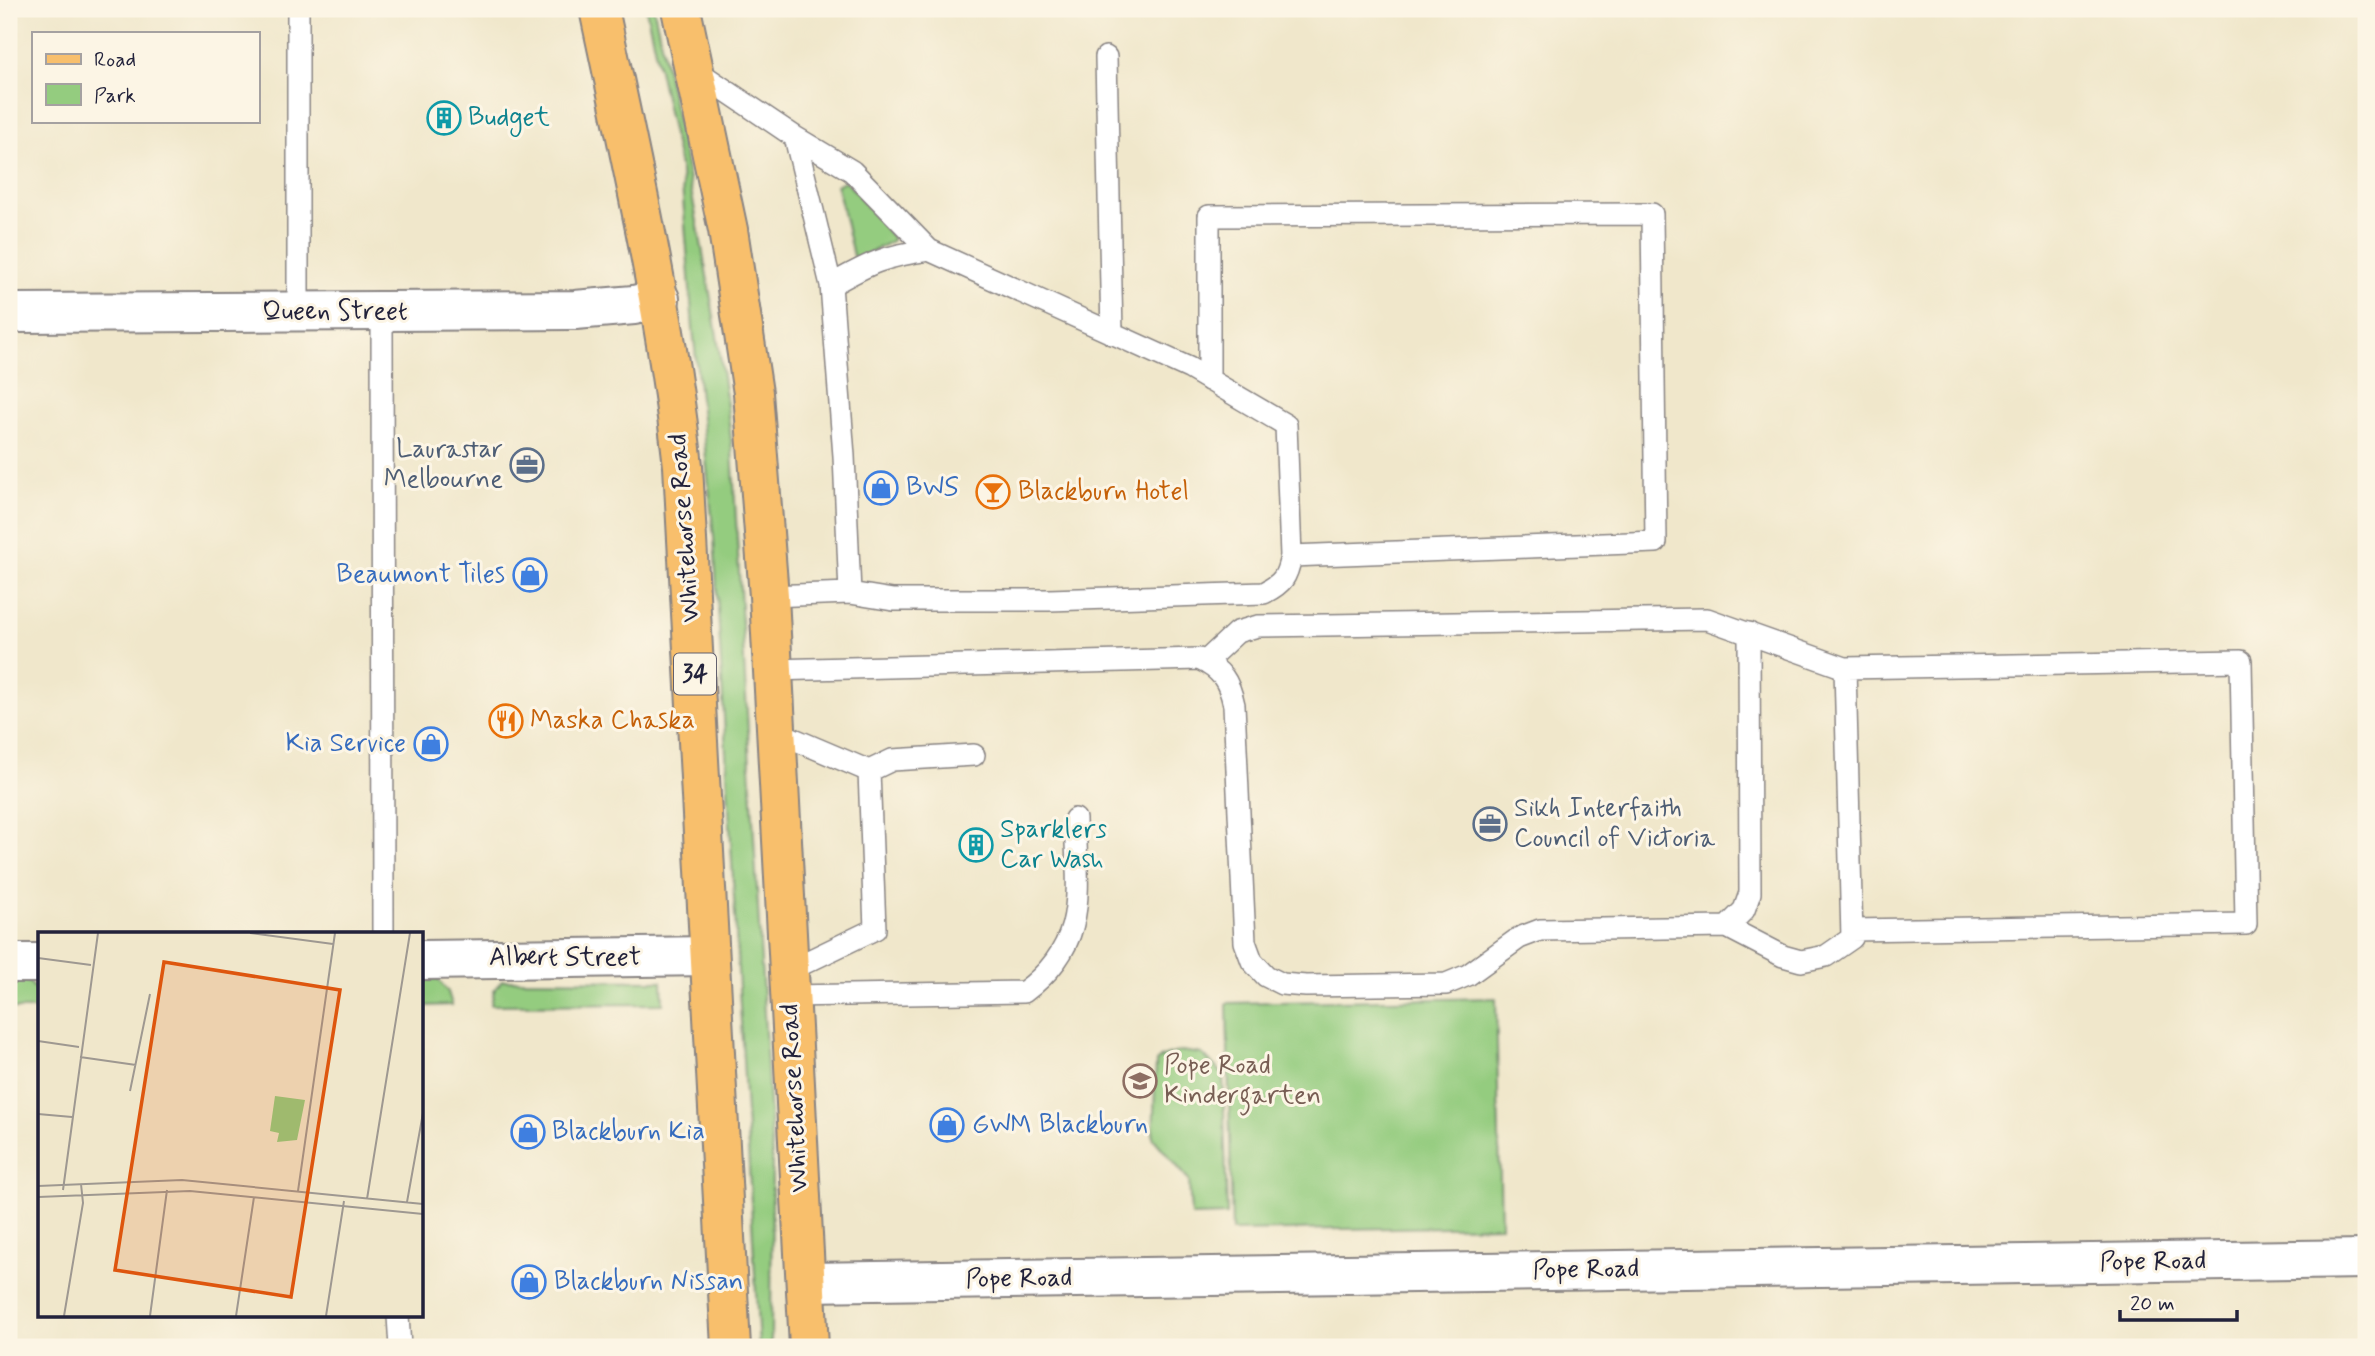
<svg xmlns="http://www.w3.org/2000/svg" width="2375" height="1356" font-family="Mynerve,sans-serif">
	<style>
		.green { fill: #94cc7f; stroke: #5b775d; stroke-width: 2 }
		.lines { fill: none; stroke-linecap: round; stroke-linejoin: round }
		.service-casing { stroke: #898483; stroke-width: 24 }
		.minor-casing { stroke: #898483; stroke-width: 42 }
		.primary-casing { stroke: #898483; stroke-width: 42 }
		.service { stroke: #fff; stroke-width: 21 }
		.minor { stroke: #fff; stroke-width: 38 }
		.primary { stroke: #f8bf6c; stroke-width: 38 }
		.labels { text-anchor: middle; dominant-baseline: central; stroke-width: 6; stroke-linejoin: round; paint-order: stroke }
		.shield { fill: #fcf5e5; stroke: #63616e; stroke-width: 2 }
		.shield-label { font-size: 24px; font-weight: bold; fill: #22223b }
		.culture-label { font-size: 26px; fill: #0d838f; stroke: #fcf5e5; text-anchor: start }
		.street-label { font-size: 26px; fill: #22223b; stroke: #fcf5e5 }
		.service-label { font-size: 26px; fill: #4e5e75; stroke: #fcf5e5; text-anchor: end }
		.shop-label { font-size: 26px; fill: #366cbe; stroke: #fcf5e5; text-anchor: start }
		.food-label { font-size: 26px; fill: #c56008; stroke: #fcf5e5; text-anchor: start }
		.education-label { font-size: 26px; fill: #785e54; stroke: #fcf5e5; text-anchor: start }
		.inset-road { fill: none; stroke: #9e9891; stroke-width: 2 }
		.view { fill: #de560e; fill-opacity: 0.15; stroke: #de560e; stroke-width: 3.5 }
		.inset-edge { fill: none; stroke: #22223b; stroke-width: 3.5 }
	</style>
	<rect width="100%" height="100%" fill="#fcf5e5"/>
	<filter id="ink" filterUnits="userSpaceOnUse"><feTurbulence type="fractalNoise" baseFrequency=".0143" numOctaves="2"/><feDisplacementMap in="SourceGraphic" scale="14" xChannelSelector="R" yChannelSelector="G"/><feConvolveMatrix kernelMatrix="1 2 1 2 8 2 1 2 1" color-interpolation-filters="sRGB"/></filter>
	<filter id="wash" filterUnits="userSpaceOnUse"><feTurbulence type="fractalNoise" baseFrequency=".00686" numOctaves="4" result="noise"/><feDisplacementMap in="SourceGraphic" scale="28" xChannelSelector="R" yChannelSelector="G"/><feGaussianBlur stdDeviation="1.57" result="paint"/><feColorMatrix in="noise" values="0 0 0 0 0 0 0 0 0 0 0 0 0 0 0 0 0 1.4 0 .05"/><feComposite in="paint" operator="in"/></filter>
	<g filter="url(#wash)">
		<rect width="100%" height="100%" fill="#f0e7cb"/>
		<!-- green -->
		<path class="green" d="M646,9H654C684,155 716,300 732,448L772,1155L771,1347H759L714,538L693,329L681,172Z
			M844,181L847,182L892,237V241L858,259L853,256L838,190L837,185Z
			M438,979L448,992L452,1005L422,1006V980Z
			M502,980L662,981L663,1004L491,1005L494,991Z
			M9,981H28L36,990L37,1009H9Z
			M1496,998L1501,1226L1232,1231L1227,1003Z
			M1181,1051L1202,1054L1223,1074L1227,1215L1191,1216L1189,1180L1153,1138L1156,1062L1162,1057Z"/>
	</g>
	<g filter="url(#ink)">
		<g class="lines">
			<defs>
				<path id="service" d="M1106,57L1112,334
					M694,69L795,137L852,171L929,250L1189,368L1286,425L1291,556C1287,577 1283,583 1264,593L1049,600H893L850,593L769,596
					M795,137L831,285L844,456L850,593
					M831,285C870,263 884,256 929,250
					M382,311L383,934
					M298,312V9
					M1209,380V216L1652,214L1656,542L1291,556
					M1845,668L2241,661L2246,924L1852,930
					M771,670L1199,659C1222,670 1229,681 1234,705L1245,942L1252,961L1266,976L1282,984L1306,986L1446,984L1468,975L1519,938L1540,930L1727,927L1783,956L1801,961L1826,956L1852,938L1845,668L1707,619L1258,626L1237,632L1205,662
					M775,731L869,771L875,929L788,971
					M869,771L892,760L974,755
					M1727,927L1744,910L1750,893L1749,633
					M789,996L1024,992C1090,943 1077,891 1075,819
					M398,1316L400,1347"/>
				<path id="minor" d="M9,313L575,310L634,305L660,299
					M422,960L709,956
					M9,963H40
					M806,1282L2366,1259"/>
				<path id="primary" d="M599,9C631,161 666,312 683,466L731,1347
					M681,9L728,230L753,393L769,596L809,1347"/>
			</defs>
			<!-- service casing -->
			<use href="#service" class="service-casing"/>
			<!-- minor casing -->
			<use href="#minor" class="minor-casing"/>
			<!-- primary casing -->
			<use href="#primary" class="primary-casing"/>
			<!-- service -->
			<use href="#service" class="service"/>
			<!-- minor -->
			<use href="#minor" class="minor"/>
			<!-- primary -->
			<use href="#primary" class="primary"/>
		</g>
	</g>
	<!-- icons -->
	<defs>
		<symbol id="building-ring" viewBox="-11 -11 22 22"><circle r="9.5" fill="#fcf5e5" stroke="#0f9aa8" stroke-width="1.5"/><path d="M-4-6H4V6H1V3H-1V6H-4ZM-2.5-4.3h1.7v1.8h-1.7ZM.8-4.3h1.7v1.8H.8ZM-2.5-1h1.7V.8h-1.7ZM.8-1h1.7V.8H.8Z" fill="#0f9aa8"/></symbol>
		<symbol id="office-ring" viewBox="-11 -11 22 22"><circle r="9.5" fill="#fcf5e5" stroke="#5c6f8a" stroke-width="1.5"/><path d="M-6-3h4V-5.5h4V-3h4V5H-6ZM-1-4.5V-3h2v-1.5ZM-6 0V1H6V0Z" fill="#5c6f8a"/></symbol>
		<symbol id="shop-ring" viewBox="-11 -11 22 22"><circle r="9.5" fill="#fcf5e5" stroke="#3f7fe0" stroke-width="1.5"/><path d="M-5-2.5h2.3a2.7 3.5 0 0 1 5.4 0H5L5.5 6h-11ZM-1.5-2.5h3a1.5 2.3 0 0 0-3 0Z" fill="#3f7fe0"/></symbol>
		<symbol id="bar-ring" viewBox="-11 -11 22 22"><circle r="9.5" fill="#fcf5e5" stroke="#e8710a" stroke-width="1.5"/><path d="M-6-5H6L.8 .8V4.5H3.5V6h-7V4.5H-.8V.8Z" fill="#e8710a"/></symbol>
		<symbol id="restaurant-ring" viewBox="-11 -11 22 22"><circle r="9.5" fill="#fcf5e5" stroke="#e8710a" stroke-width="1.5"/><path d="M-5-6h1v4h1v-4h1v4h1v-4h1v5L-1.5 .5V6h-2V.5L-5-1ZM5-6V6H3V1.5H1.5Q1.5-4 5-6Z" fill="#e8710a"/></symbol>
		<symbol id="school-ring" viewBox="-11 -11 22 22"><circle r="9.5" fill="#fcf5e5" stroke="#8d6e63" stroke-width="1.5"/><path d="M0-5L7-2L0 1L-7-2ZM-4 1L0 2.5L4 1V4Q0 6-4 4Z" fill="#8d6e63"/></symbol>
	</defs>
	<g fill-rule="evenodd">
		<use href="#building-ring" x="425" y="99" width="38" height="38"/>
		<use href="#office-ring" x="508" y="446" width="38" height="38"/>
		<use href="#shop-ring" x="862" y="469" width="38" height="38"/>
		<use href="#bar-ring" x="974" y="473" width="38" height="38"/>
		<use href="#shop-ring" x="511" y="556" width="38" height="38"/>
		<use href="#restaurant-ring" x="487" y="702" width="38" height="38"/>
		<use href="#shop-ring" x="412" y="725" width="38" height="38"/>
		<use href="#office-ring" x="1471" y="805" width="38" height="38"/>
		<use href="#building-ring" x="957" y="826" width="38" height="38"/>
		<use href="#school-ring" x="1121" y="1062" width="38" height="38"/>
		<use href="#shop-ring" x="928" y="1106" width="38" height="38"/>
		<use href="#shop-ring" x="509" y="1113" width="38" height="38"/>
		<use href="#shop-ring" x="510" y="1263" width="38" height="38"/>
	</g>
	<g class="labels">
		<!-- shield labels -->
		<rect class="shield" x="674" y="653.5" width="42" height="41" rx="5"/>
		<g class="shield-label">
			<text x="695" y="674">34</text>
		</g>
		<!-- culture labels -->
		<g class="culture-label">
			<text x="468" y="118">Budget</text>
			<text x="1000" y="830">Sparklers<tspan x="1000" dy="30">Car Wash</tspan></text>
		</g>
		<!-- street labels -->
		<g class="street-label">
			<text x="335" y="312">Queen Street</text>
			<text transform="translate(685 528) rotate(-94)">Whitehorse Road</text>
			<text x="565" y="958">Albert Street</text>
			<text transform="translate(795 1098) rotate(-93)">Whitehorse Road</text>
			<text transform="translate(2153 1262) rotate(-1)">Pope Road</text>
			<text transform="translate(1586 1270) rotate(-1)">Pope Road</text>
			<text transform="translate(1019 1279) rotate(-1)">Pope Road</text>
		</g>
		<!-- service labels -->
		<g class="service-label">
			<text x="503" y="450">Laurastar<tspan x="503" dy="30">Melbourne</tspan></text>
			<text x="1514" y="809" text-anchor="start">Sikh Interfaith<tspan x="1514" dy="30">Council of Victoria</tspan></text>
		</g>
		<!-- shop labels -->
		<g class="shop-label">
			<text x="906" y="488">BWS</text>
			<text x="505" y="575" text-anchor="end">Beaumont Tiles</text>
			<text x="406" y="744" text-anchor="end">Kia Service</text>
			<text x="972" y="1125">GWM Blackburn</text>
			<text x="552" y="1132">Blackburn Kia</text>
			<text x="554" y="1282">Blackburn Nissan</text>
		</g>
		<!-- food labels -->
		<g class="food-label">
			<text x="1018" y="492">Blackburn Hotel</text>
			<text x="530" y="721">Maska Chaska</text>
		</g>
		<!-- education labels -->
		<g class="education-label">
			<text x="1164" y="1066">Pope Road<tspan x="1164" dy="30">Kindergarten</tspan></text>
		</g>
	</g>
	<!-- overview -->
	<g transform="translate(38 932)">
		<rect width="385" height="385" fill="#f0e7cb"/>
		<path d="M237,164L267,168L259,208L239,210L241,201L232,199Z" fill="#94cc7f"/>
		<path class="inset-road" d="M212,1L295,12M0,26L53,33M0,109L41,115M42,125L98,133M92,159L112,62M0,182L34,185M0,254L144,248L385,272M25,258L60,1M260,259L297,1M0,265L152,259L385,282M329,267L372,1M369,270L385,181M26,384L45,271L43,252M112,384L129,258M198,384L216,265M288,384L306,269"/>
		<path class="view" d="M126,30L302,58L253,365L77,338Z"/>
		<rect width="385" height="385" class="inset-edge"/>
	</g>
	<!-- margin -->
	<rect width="2375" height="1356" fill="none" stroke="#fcf5e5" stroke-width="35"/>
	<!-- legend -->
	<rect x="32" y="32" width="228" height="91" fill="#fcf5e5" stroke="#a5a1a1" stroke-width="2"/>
	<rect x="46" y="54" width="35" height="10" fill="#f8bf6c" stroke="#a5a1a1" stroke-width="2"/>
	<text x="94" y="66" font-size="21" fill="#22223b">Road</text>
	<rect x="46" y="84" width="35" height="21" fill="#94cc7f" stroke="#a5a1a1" stroke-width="2"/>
	<text x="94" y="102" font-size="21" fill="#22223b">Park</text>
	<!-- scale -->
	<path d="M2120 1310v10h117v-10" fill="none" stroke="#22223b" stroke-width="3.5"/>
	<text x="2130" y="1310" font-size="21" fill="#22223b" stroke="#fcf5e5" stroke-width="5" paint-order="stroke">20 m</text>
</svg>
